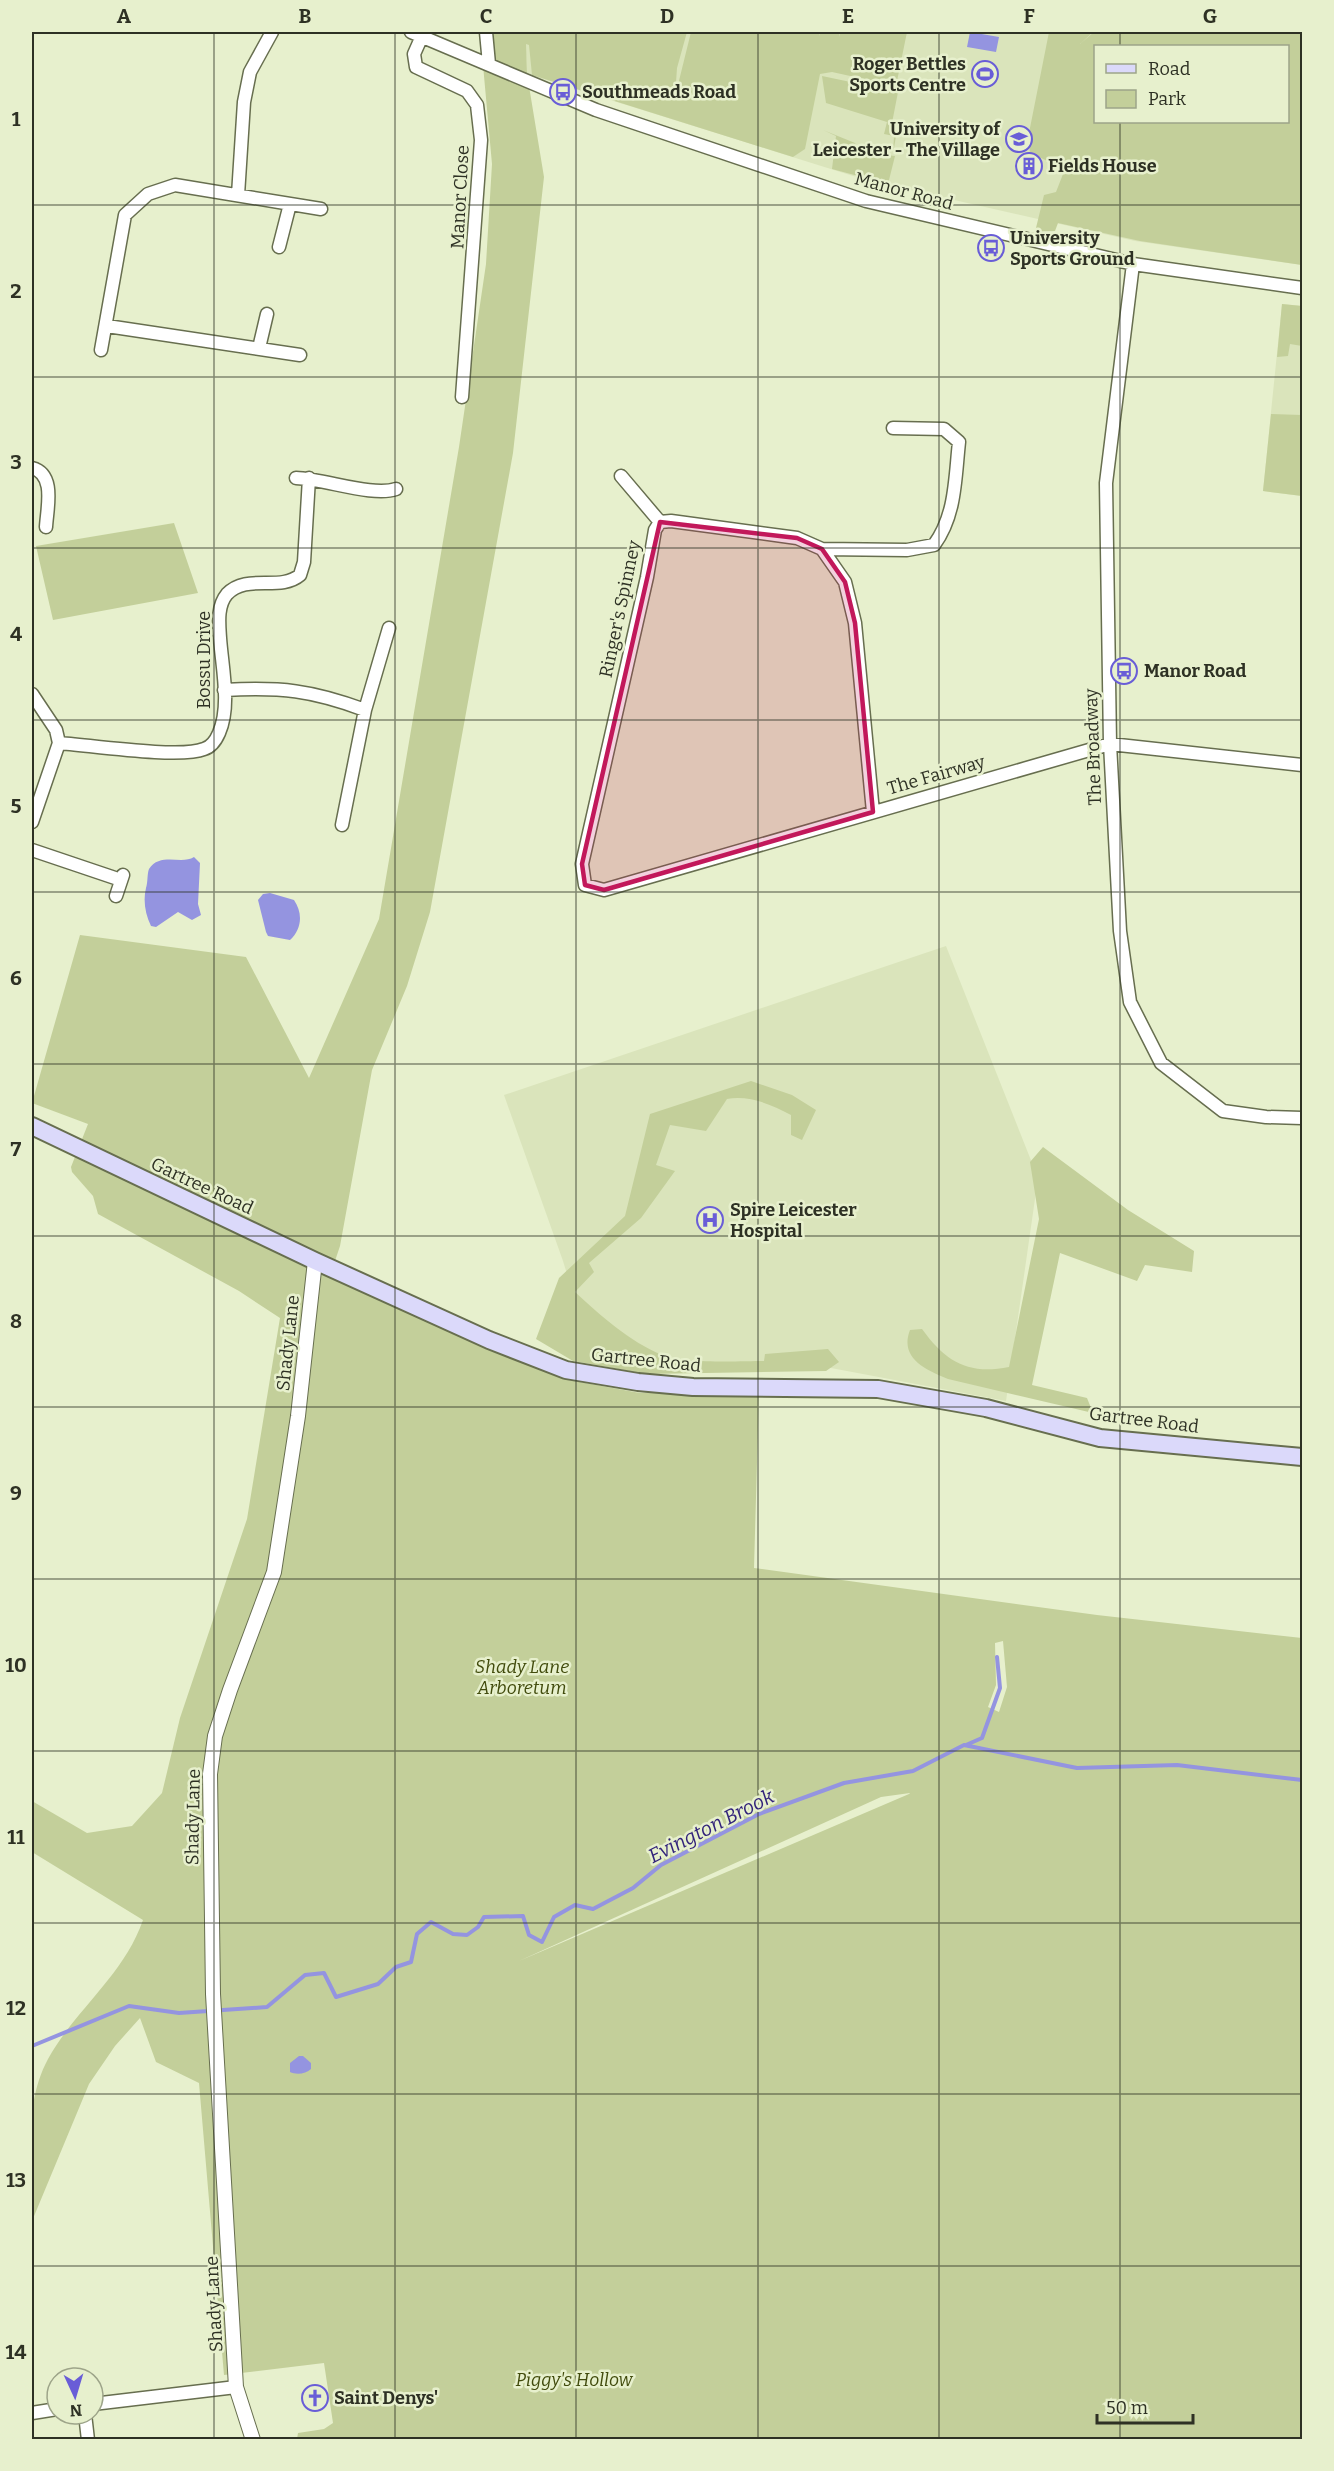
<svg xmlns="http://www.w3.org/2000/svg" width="1334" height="2471" font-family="Bitter,serif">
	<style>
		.built { fill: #dae4bb; fill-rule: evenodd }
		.green { fill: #c3cf9a; fill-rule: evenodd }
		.water { fill: #9494e0 }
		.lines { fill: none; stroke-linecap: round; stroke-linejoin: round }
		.stream { stroke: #9494e0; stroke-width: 4 }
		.minor-casing { stroke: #676e4f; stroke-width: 15 }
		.tertiary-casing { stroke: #676e4f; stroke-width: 16 }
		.secondary-casing { stroke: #676e4f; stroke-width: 20 }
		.minor { stroke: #fff; stroke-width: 12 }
		.tertiary { stroke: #fff; stroke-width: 14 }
		.secondary { stroke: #dbd9fa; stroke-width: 16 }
		.marked { fill: #c2185b; fill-opacity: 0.2; stroke: #c2185b; stroke-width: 4.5; stroke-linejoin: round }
		.grid { fill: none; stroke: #2e3124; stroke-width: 1.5; stroke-opacity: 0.55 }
		.labels { text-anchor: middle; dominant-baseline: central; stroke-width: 5; stroke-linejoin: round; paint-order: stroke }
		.poi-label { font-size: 18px; font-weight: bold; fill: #2e3124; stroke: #e7f0cd; text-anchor: start }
		.street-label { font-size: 18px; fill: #2e3124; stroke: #e7f0cd }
		.park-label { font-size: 18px; font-style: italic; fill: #414b0c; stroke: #e7f0cd }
		.water-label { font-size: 20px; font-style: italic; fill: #32237a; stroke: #e7f0cd }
		.neatline { fill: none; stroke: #2e3124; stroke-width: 2 }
		.grid-label { font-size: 20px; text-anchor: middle; font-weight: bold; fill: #2e3124 }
	</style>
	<rect width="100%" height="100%" fill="#e7f0cd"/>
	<!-- built -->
	<path class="built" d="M525,32H1302V265L1135,241L866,180L527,74ZM1096,46H1288V122H1096Z
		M1282,304L1302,306V496L1263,491Z
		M946,946L1038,1178L1006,1401L815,1365L730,1369L591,1352L563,1261L504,1095Z"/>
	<!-- green -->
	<path class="green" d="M480,32H687L677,68L675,97L691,32H820L819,36L821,32H839V37L840,32H907L896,86L832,72L820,74L805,149L793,157L532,75L529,45L526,44L527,74L544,177L513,453L430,912L407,986L372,1070L340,1246L331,1273L569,1380L640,1393L759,1392L754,1568L1097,1615L1302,1638V2439H297L298,2433L324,2429L333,2423L324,2363L224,2375L199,2083L156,2062L140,2018L115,2046L89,2084L32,2221C32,2168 22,2107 48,2059C75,2010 124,1975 143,1920L32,1852V1801L87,1833L132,1826L162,1793L180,1718L247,1519L280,1318L239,1291L98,1214L93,1196L72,1172L71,1167L88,1124L32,1103L80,935L246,957L309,1078L379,919L459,447L486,264L492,164ZM1003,1641L1007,1687L999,1712L988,1707L996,1685L995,1643ZM910,1793L909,1794L519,1961L881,1797Z
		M1049,32H1093L1080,44L1094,32H1302V265L1140,241L1058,223L1055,231L1035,232L1044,195L1056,192L1065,169L1030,153L1028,138ZM1096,46H1288V122H1096Z
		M822,76L898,92L892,123L898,124L893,154L894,136L884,134L887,122L826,103Z
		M823,130L855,143L859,152L895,156L888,184L832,169L836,136Z
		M1282,304L1302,306V346L1290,344L1288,356L1277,357Z
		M1271,414L1302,415V496L1263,491Z
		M174,523L198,593L53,620L36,546Z
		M751,1081L792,1095L816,1110L802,1140L791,1135V1115C772,1105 750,1095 727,1099L706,1131L670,1125L656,1165L675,1171L641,1218L589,1263L594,1272L575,1292C601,1316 629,1341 662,1355C683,1364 740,1361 764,1361L765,1354L828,1349L839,1362L826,1371L647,1374L573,1361L536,1339L559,1278L625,1216L650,1114Z
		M1043,1147L1128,1210L1194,1251L1192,1272L1145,1265L1137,1281L1060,1253L1032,1385L1087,1398L1093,1413L948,1379C926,1370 899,1358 910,1330L922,1329C946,1362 968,1375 1009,1367L1039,1219L1030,1162Z"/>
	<!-- water -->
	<path class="water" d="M970,32L999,37L996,52L967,47Z
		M194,857L200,863L198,904L201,915L192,920L178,912L156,927L151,926C145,914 143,900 146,888C148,882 147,874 149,869C160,852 182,865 194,857Z
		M270,893L294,900C303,913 302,929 290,940L268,936L266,932L258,900L263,894Z
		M299,2056H303L311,2063V2069C306,2074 296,2075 290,2072V2063Z"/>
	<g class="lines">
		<!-- stream -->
		<path class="stream" d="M966,1745L982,1738L1000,1688L997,1657
			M32,2046L129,2006L179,2013L267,2007L305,1975L324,1973L336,1997L378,1984L396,1967L411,1962L417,1934L431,1922L453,1934L467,1935L478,1927L484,1917L523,1916L529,1935L542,1942L554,1917L575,1905L593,1909L633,1888L661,1865L759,1814L844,1783L913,1771L964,1745L1077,1768L1177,1765L1302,1780"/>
		<defs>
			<path id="minor" d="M411,32L596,110L866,201L1133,264L1302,288
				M486,32L489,64
				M422,36L414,54L416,67L467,91L477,105L481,140L462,397
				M238,195L244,102L250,72L272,32
				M279,247L290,204
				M1133,264L1106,483L1110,744L1120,931L1130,1002L1161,1063L1223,1111L1266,1117L1302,1118
				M107,326L300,355
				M259,348L267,314
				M101,350L125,215L148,194L175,185L321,209
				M32,468C56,474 47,508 46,527
				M621,476L660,522
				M296,478C325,479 373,497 396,489
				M822,549L907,550L934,545C956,515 955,478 959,442L944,429L893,428
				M224,690C281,687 311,690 365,710
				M32,694L56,730L59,743L32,822
				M59,743C89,745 180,759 204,749C211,747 216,740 219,733C231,706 222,667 220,638C219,623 217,606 227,594C247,573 280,592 300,575L304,562L309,478
				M873,812L855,623L845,582L822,549L797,538L671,521L660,522L655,530L647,577L582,864L585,885L604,890L1110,744L1302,765
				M342,825L365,710L389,628
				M32,850L121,880
				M116,896L123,875
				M93,2404L236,2387
				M32,2413L57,2409
				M85,2414L88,2440"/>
			<path id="tertiary" d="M253,2440L236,2387L213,1994L210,1774L215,1736L230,1690L274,1572L298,1416L315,1261"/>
			<path id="secondary" d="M32,1126L315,1261L489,1340L566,1370L638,1382L693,1387L878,1389L986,1408L1100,1438L1302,1457"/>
		</defs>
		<!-- minor casing -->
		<use href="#minor" class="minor-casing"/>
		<!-- tertiary casing -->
		<use href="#tertiary" class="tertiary-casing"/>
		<!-- secondary casing -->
		<use href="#secondary" class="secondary-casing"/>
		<!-- minor -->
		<use href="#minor" class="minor"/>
		<!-- tertiary -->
		<use href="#tertiary" class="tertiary"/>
		<!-- secondary -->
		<use href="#secondary" class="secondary"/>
	</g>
	<!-- marked area -->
	<path class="marked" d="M660,522L797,538L822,549L845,582L855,623L873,812L604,890L585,885L582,864Z"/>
	<!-- grid -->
	<path class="grid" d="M214,32V2440M395,32V2440M576,32V2440M758,32V2440M939,32V2440M1120,32V46M1120,122V2440M32,205H1302M32,377H1302M32,548H1302M32,720H1302M32,892H1302M32,1064H1302M32,1236H1302M32,1407H1302M32,1579H1302M32,1751H1302M32,1923H1302M32,2094H1302M32,2266H1302"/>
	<!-- icons -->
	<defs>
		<symbol id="stadium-ring" viewBox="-11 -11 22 22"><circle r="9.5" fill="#e7f0cd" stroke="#695dd7" stroke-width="1.5"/><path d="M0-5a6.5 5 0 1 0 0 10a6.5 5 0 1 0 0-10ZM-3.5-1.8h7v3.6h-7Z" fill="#695dd7"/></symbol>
		<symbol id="bus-ring" viewBox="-11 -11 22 22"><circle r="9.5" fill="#e7f0cd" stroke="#695dd7" stroke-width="1.5"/><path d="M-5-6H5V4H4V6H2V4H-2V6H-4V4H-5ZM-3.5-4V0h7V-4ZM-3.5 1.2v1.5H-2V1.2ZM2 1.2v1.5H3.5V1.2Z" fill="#695dd7"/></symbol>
		<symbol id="university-ring" viewBox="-11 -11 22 22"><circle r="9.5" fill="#e7f0cd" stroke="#695dd7" stroke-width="1.5"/><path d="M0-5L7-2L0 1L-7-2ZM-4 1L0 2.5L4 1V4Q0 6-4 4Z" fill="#695dd7"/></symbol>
		<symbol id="building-ring" viewBox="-11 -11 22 22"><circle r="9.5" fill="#e7f0cd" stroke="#695dd7" stroke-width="1.5"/><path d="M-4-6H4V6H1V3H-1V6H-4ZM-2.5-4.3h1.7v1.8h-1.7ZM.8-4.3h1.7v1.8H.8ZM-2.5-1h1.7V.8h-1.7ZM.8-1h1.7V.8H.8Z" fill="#695dd7"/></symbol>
		<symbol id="hospital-ring" viewBox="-11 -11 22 22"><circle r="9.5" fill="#e7f0cd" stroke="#695dd7" stroke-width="1.5"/><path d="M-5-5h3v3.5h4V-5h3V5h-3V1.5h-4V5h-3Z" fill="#695dd7"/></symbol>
		<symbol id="church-ring" viewBox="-11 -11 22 22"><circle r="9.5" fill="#e7f0cd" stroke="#695dd7" stroke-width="1.5"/><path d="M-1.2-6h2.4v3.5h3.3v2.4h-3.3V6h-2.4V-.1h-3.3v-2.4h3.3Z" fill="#695dd7"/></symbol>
	</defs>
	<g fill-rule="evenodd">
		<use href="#stadium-ring" x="970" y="59" width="30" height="30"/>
		<use href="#bus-ring" x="548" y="77" width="30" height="30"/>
		<use href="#university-ring" x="1004" y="124" width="30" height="30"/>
		<use href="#building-ring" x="1014" y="151" width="30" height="30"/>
		<use href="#bus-ring" x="976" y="233" width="30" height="30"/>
		<use href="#bus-ring" x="1109" y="656" width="30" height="30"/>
		<use href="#hospital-ring" x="695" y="1205" width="30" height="30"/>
		<use href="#church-ring" x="300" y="2383" width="30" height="30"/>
	</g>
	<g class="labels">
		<!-- poi labels -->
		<g class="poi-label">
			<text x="966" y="64" text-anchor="end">Roger Bettles<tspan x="966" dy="21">Sports Centre</tspan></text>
			<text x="582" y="92">Southmeads Road</text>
			<text x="1000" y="129" text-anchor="end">University of<tspan x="1000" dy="21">Leicester - The Village</tspan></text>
			<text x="1048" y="166">Fields House</text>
			<text x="1010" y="238">University<tspan x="1010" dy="21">Sports Ground</tspan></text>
			<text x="1144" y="671">Manor Road</text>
			<text x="730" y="1210">Spire Leicester<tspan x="730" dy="21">Hospital</tspan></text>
			<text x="334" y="2398">Saint Denys'</text>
		</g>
		<!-- street labels -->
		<g class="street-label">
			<text transform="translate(904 191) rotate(15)">Manor Road</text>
			<text transform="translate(460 197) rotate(-87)">Manor Close</text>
			<text transform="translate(620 609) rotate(-78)">Ringer's Spinney</text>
			<text transform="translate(204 660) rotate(-90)">Bossu Drive</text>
			<text transform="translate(1093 747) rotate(-92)">The Broadway</text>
			<text transform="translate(936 775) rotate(-16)">The Fairway</text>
			<text transform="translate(202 1186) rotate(25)">Gartree Road</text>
			<text transform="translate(288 1343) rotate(-84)">Shady Lane</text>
			<text transform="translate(646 1360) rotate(6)">Gartree Road</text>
			<text transform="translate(1144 1420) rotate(7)">Gartree Road</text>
			<text transform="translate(193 1817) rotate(-89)">Shady Lane</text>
			<text transform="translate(214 2304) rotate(-93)">Shady Lane</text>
		</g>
		<!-- park labels -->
		<g class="park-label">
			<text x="522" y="1667">Shady Lane<tspan x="522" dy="21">Arboretum</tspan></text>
			<text x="574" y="2380">Piggy's Hollow</text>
		</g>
		<!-- water labels -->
		<g class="water-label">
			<text transform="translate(711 1826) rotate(-27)">Evington Brook</text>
		</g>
	</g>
	<!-- border -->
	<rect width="1334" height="2471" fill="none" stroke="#e7f0cd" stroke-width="66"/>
	<!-- legend -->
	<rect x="1094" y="45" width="195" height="78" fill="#e7f0cd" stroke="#9da489" stroke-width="1.5"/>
	<rect x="1106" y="64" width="30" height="9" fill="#dbd9fa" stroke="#9da489" stroke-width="1.5"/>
	<text x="1148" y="75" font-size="18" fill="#2e3124">Road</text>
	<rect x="1106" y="90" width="30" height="18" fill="#c3cf9a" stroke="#9da489" stroke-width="1.5"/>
	<text x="1148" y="105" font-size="18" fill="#2e3124">Park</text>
	<!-- north arrow -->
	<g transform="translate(75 2396) rotate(176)"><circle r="28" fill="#e7f0cd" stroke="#9da489" stroke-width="1.5"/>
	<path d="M0-4.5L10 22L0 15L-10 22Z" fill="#695dd7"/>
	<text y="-9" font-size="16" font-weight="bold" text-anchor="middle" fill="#2e3124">N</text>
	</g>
	<!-- scale -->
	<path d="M1097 2414v9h96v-9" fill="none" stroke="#2e3124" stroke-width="3"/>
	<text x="1106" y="2414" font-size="18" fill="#2e3124" stroke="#e7f0cd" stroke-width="4.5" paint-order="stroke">50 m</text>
	<rect x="33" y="33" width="1268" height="2405" class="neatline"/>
	<g class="grid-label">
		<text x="124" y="23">A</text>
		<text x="305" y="23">B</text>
		<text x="486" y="23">C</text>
		<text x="667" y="23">D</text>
		<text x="848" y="23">E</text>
		<text x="1029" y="23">F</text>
		<text x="1210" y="23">G</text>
		<text x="16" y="126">1</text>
		<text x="16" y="298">2</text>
		<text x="16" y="469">3</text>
		<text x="16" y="641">4</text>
		<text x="16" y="813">5</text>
		<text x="16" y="985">6</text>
		<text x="16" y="1156">7</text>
		<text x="16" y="1328">8</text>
		<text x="16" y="1500">9</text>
		<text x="16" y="1672">10</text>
		<text x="16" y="1844">11</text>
		<text x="16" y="2015">12</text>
		<text x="16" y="2187">13</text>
		<text x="16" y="2359">14</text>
	</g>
</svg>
